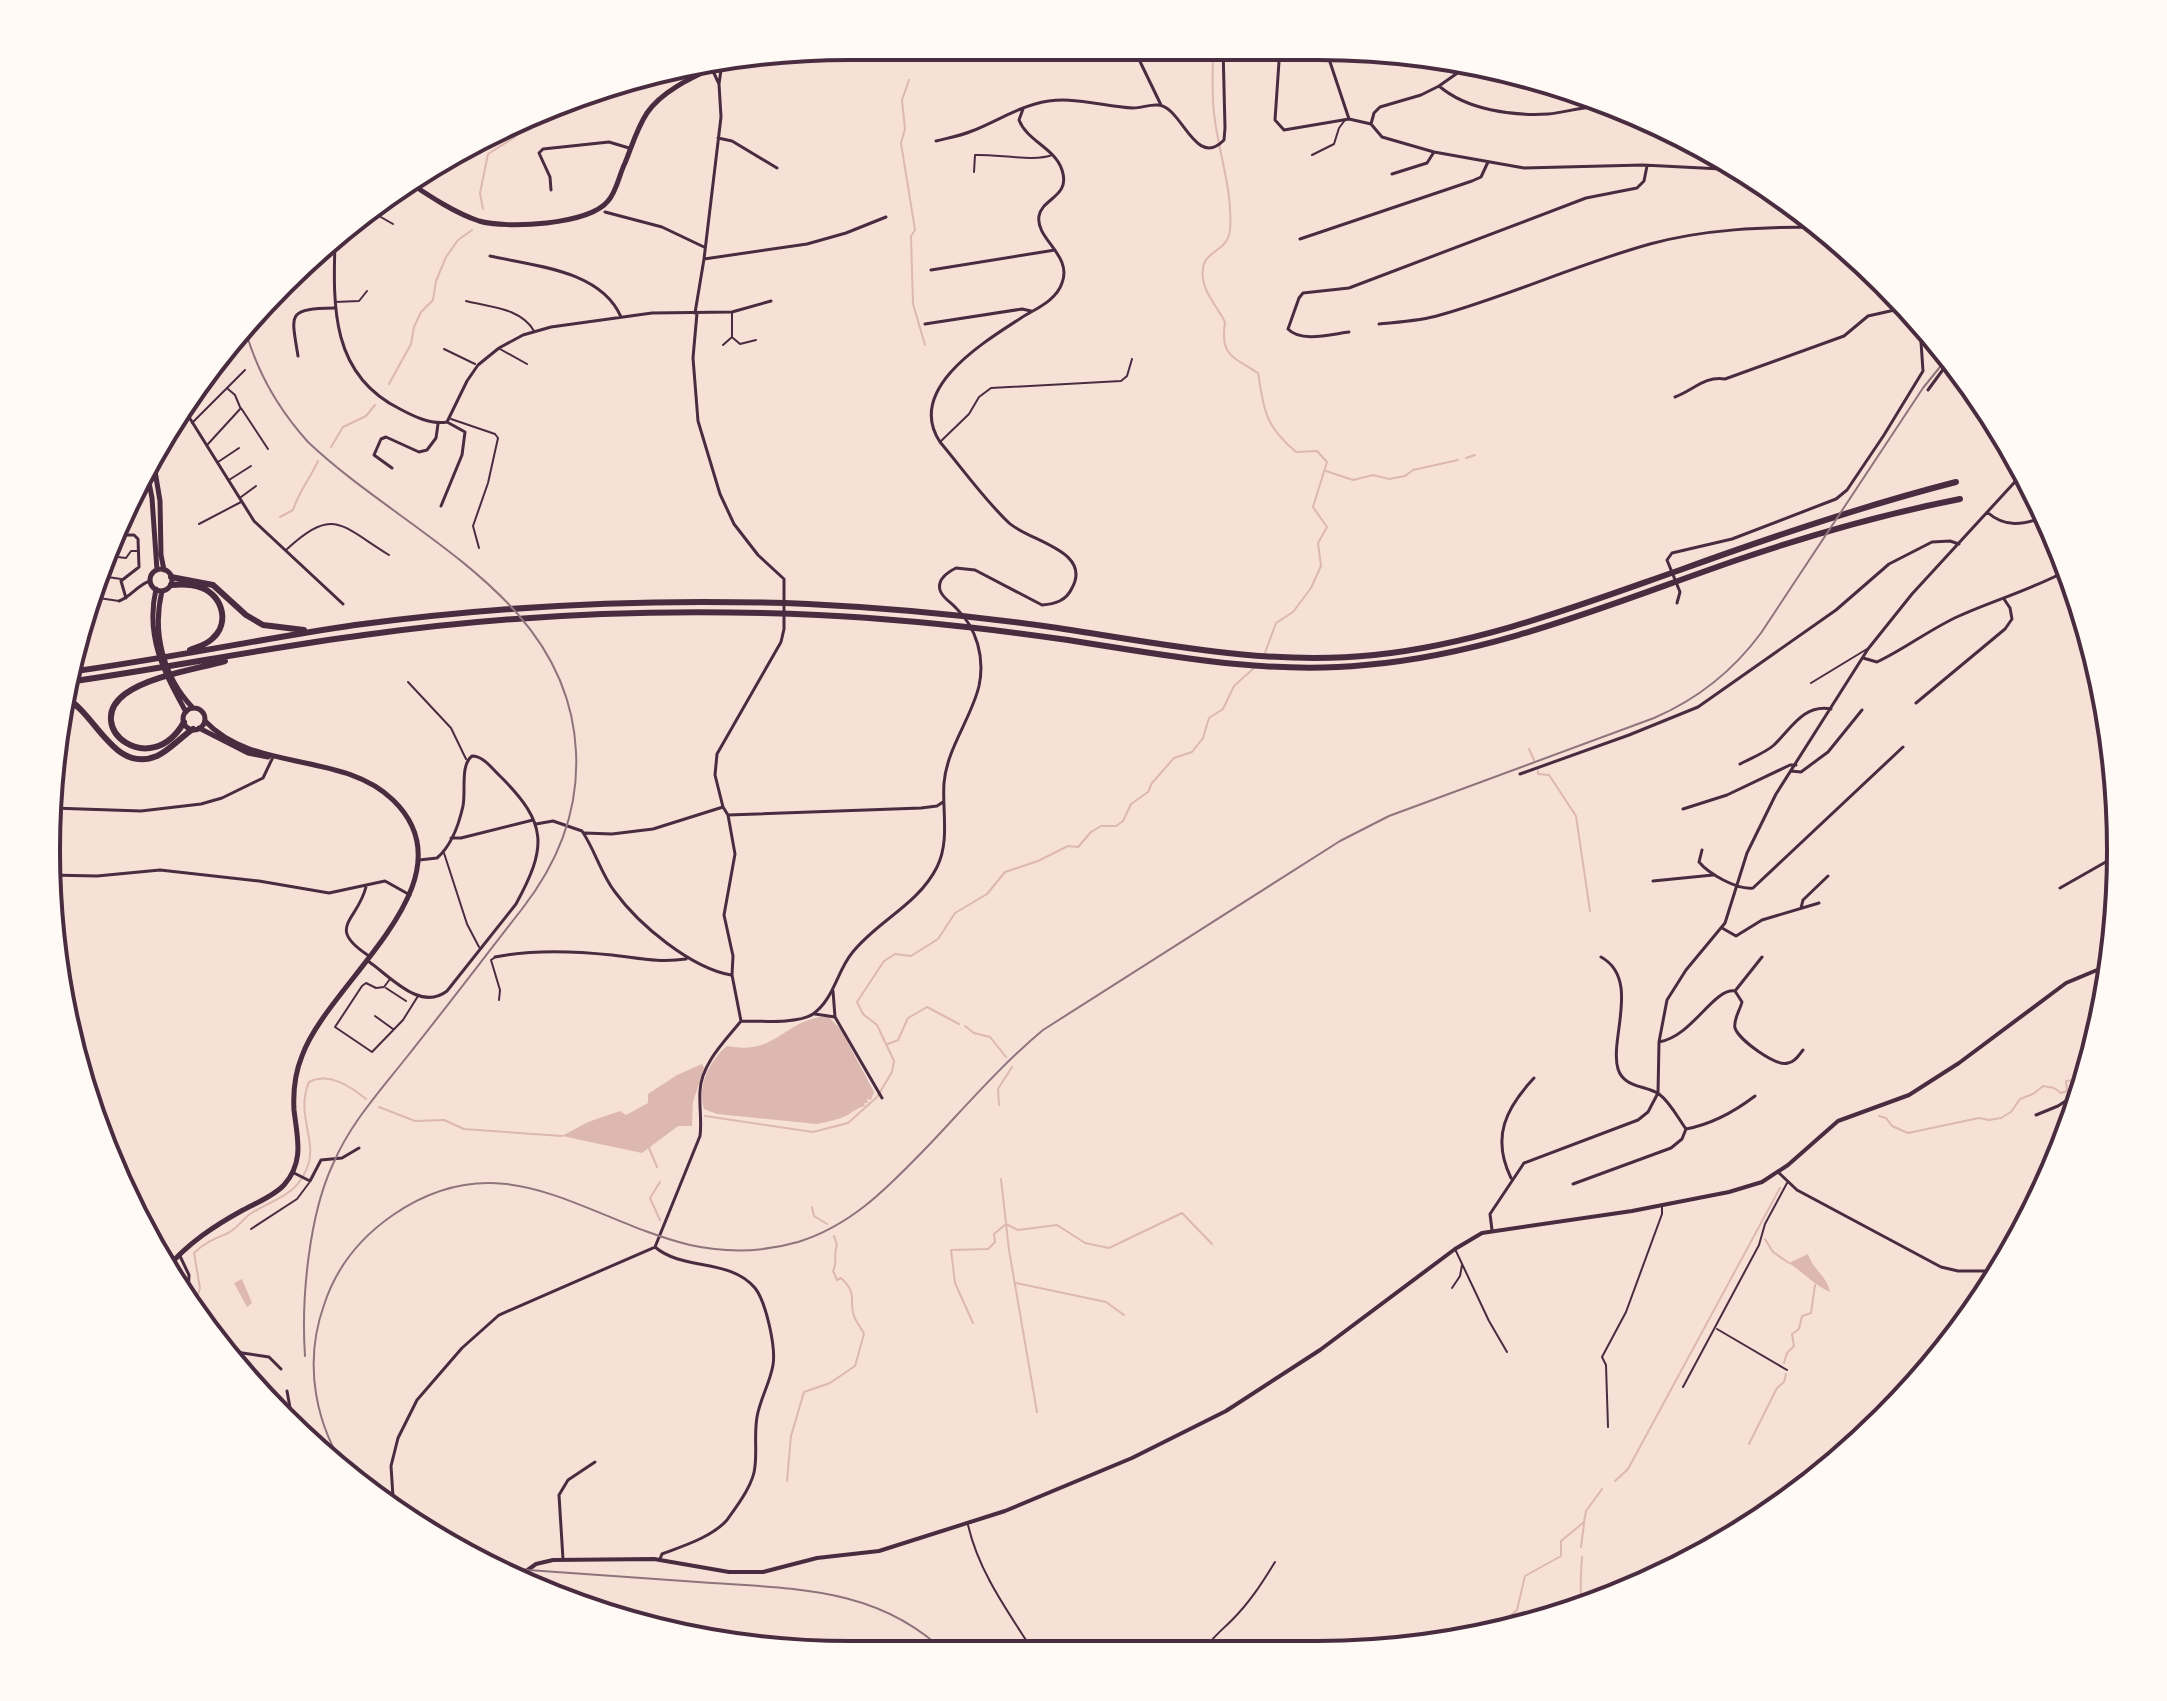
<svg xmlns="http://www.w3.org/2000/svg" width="2167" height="1701" font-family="'Roboto Condensed',sans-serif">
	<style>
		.water { fill: #dcb8b0 }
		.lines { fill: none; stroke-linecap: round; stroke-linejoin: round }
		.stream { stroke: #dcb8b0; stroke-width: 2 }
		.service { stroke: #4a2c40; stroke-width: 2 }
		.minor { stroke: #4a2c40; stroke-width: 3 }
		.tertiary { stroke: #4a2c40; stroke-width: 4 }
		.secondary { stroke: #4a2c40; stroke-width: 5 }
		.motorway { stroke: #4a2c40; stroke-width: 6 }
		.rail { stroke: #8f747c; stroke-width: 2 }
		.rim { fill: none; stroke: #4a2c40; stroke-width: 4 }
	</style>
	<rect width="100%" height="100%" fill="#f7e1d7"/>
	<!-- water -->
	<path class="water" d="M819,1017H829L841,1030L874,1092L871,1100L867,1099L868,1103H864L865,1106C857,1108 853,1112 846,1116C836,1120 827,1122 817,1124L717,1114L704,1109C697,1086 709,1061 727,1046C774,1055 781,1025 819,1017Z
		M702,1064L704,1068L693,1102L692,1126H678L642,1153L562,1136L588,1122L620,1111L626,1115L648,1103V1094L677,1075Z
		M1808,1254C1813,1270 1827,1276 1830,1292C1814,1285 1804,1273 1789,1263Z
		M242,1279L252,1303L247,1307L234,1283Z"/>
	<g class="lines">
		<!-- stream -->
		<path class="stream" d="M1213,47C1213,72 1211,97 1215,121C1220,157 1233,193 1230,230C1227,256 1199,247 1203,279C1205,294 1218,308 1225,322C1220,356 1232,356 1258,373C1265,413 1264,424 1296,452L1317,451L1327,462L1313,507L1327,527L1318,543L1321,566L1311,588L1293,612L1276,623L1265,653
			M909,80L902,100L905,129L901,143L915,230L911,236L913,304L925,345
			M483,209L480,193L488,154L515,137L526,121
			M389,384L411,344L414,327L421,312L433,300L436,281L446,257L458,240L472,230
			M331,447L343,427L366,416L375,405
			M1466,458L1475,455
			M1326,471L1353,480L1373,475L1389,479L1405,476L1413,470L1458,460
			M280,517L293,510C300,489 310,479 318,461
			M1529,749L1534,760
			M1538,771V774L1549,775L1576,816L1590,911
			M2104,998V993
			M2101,1016V1013
			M965,1026L974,1033L990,1037L1006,1057
			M888,1044L898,1040L908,1018L927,1007L959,1024
			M999,1105L998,1089L1012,1067
			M379,1107L415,1121L444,1120L464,1129L562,1136
			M705,1116L813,1132L848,1123L877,1097L892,1072L894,1061L877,1025L863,1014L857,1002L884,961L895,954L911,956L938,939L955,913L987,894L1005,872L1038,861L1068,846L1078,847L1091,832L1101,826H1116L1123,821L1131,804L1148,792L1152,783L1174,758L1192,752L1203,738L1209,718L1223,709L1234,686L1254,668
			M1879,1116L1886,1118L1892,1126L1908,1133L1979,1118L1989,1120L2001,1118L2011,1112L2020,1099L2033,1094L2043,1086L2054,1088L2061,1093L2067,1091L2066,1081L2074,1080L2079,1074V1062L2088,1058L2082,1044L2098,1031
			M649,1148L657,1167
			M1001,1179L1009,1250L1037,1412
			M812,1207L814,1216L827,1224
			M660,1220L650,1198L660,1182
			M1765,1239L1773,1252L1789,1263
			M155,1254H159
			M1016,1283L1106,1302L1124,1315
			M973,1323L955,1283L951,1250L988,1249L995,1242L994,1234L1006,1224L1018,1230L1057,1225L1085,1243L1109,1248L1182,1213L1212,1244
			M217,1335L195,1304L200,1288L194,1253C204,1243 214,1239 226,1234C236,1230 242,1220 250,1214C275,1198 300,1195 309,1162C315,1137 296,1112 309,1082C329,1072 350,1086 366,1099
			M1784,1363L1787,1353L1794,1346L1792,1334L1799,1329L1802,1316L1811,1313L1815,1285
			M244,1371L253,1377V1382
			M1749,1444L1777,1388L1784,1382L1786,1374
			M787,1481L791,1436L804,1392L830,1383L855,1366L864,1334C862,1329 856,1322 854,1316C848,1300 859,1295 841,1278L837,1280L833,1271C838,1262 833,1254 837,1245L834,1236
			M1615,1481L1628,1469L1780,1188
			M1581,1547L1584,1524
			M1582,1557C1581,1571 1579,1597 1583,1609
			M1496,1628L1517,1610L1525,1576L1561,1556V1541L1584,1522L1586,1511L1602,1489"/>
		<!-- service -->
		<path class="service" d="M900,46C917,66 949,56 972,52
			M1312,155L1334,144L1339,128L1345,120
			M974,172L975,155C996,154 1036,162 1052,155
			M372,212L393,224
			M466,301C490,307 521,308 534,331
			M335,302L359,301L367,291
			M733,338L740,344L756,340
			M723,345L732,337V312
			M444,349L475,364
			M500,349L527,364
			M228,389L235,395L240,407
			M451,419L495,434L498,438L488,483L473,526L479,548
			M192,423L245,370
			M940,442L969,414L979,397L991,388L1121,381L1127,376L1132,359
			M208,444L241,408L268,449
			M218,462L239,448
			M229,480L251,466
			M241,497L256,486
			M199,524L241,502
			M286,550C334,506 340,525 389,555
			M109,556L126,558L131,551H138
			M101,576L121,579
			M92,597L119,601
			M408,682L451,728L466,759
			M1811,683L1867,649
			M444,853L467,924L479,947
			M494,958L491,960L500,990L499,1000
			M390,979L384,987L376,988L366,983L362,986L335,1027L372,1052L403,1020L418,996
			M386,988L406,1001
			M375,1016L393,1029
			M251,1229L297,1199L309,1183
			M1455,1249L1489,1321L1507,1352
			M1452,1288L1460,1276L1462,1265
			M1717,1329L1787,1370
			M1683,1387L1759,1245L1765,1224L1787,1183
			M1608,1427L1606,1365L1602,1357L1626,1312L1662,1214V1206
			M968,1525C979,1573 1009,1613 1035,1654
			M1203,1654C1211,1638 1220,1632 1232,1620C1250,1602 1262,1583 1275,1562"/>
		<!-- minor -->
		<path class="minor" d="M1133,47L1161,105
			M1280,47L1275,120L1284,130L1349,119L1371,124L1382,137L1434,152L1524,168L1643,165L1741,170
			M1330,62L1349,119
			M712,69L719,84
			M1439,86C1467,110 1512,116 1548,114C1562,113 1577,108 1592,107C1602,107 1613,110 1623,111
			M1371,124L1374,113L1380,107L1421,95L1439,86L1466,67
			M718,138L732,141L777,168
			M936,141C948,138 960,136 972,131C993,123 1013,110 1035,104C1068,94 1100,106 1133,108C1142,108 1150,104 1158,105C1182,106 1195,170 1224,140L1225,128L1223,47
			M425,172C445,180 453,163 463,148
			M1392,174L1427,163L1434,152
			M551,190L550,177L539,153L543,149L609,142L629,148
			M605,212L662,227L704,247
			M1300,239L1472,181L1481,177L1488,162
			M335,241C333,307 331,375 400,409C413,416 431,425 447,422L465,432L462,455L441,506
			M490,256C534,266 601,270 621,317
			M704,259L807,244L846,233L886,217
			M931,270L1055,250
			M695,313L704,259L721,117L719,84L722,63
			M697,313L693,358L698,421L720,494L734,524L758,555L784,579V629L781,642L717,754L715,775L723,807L728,815L735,854L724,915L733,956L732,975L741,1021
			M925,324L1022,309L1031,311
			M1379,324C1399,322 1421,321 1440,315C1511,295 1578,264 1650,244C1705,229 1763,227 1820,227
			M1349,332C1332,334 1301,343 1288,329L1299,298L1303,293L1349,288L1586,198L1637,188L1644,181L1647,166
			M298,356C291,313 287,309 334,308
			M1928,390L1950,360
			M1675,397C1694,390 1704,376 1725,379L1844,336L1868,316L1908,307
			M184,409L254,521L343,604
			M447,422L467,381L478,365L499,348L523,335L551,327L652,313L732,312L771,301
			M392,468L374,455L381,439L386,437L419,452L427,450L436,438L438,424
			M1987,512C2005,528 2023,525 2044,517
			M126,598L121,581L139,567L138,539L134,535H127
			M119,601C131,597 137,585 150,581
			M1677,603L1680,592L1667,560L1672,553L1732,539L1836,499L1847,490L1884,435L1923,371L1921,342L1928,330
			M1863,658L1877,662C1905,649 1930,629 1959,616C1995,600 2033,589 2068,570
			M1916,703L2005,629L2012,619L2010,608L2004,599
			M1740,764C1751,758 1765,753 1774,745C1791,729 1803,704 1831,709
			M1791,771L1801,772L1828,752L1862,710
			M1520,774L1629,735L1698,707L1836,610L1889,564L1932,542L1950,541L1959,544
			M52,808L141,811L201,804L222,798L263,778L273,757
			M1683,809L1727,795L1790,765H1796
			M728,815L921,808L937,806L943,802
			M536,824L553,821L582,831C595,850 601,874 615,892C639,925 691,968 731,975
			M584,833L612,834L653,829L723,807
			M451,838H461L533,820
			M1702,850L1699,862C1709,874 1737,890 1753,888L1903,747
			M49,875L97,876L160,870L259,881L329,893L385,881L410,895
			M1653,881L1713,875
			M366,887C357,922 325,927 369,956
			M2060,888L2118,855
			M1801,908L1803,900L1828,876
			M1722,928L1736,936L1762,920L1819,903
			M495,957C533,949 574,951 612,955C639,958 659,963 686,959
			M368,961C390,976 420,1012 447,991L516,904C547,847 548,824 501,777C492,769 484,756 472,756C460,765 466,791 463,806C459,824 451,846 437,858L419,860
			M833,991L835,1017L882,1098
			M1735,991L1762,957
			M815,1014L835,1017
			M741,1021C759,1021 799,1024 813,1014C834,999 837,971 852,953C877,921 918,905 937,867C950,841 942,810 944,783C947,748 971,719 979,686C985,658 977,628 956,608C951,602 942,598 940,590C937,579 948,572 956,568L975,570L1042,605C1055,604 1066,601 1072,588C1093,550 1027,541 1008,522C983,498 962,468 940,442C905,389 984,342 1021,318C1035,309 1056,301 1062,283C1073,255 1035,239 1039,216C1042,198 1071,197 1062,170C1055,148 1027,141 1019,120L1023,109
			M1659,1042C1693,1036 1713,988 1735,991L1742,1002C1740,1010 1733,1020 1735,1028C1739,1040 1776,1067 1788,1063C1795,1062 1799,1055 1803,1050
			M2036,1115L2058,1106L2081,1091
			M1686,1129C1713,1124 1734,1112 1755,1096
			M292,1172L310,1181L321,1160L342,1158L359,1148
			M1778,1172L1797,1190L1941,1267L1958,1271H1998
			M1511,1178C1491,1137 1506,1108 1534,1078
			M1573,1184L1671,1148L1682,1139L1686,1129C1678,1118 1670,1102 1659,1094C1645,1085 1624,1088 1618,1069C1609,1039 1641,979 1601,957
			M1492,1230L1490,1214L1524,1163L1638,1120L1648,1112L1658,1093L1659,1042L1667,1000L1686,970L1725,923L1747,853L1776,794L1868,649L1912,594L2024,472
			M655,1247C683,1271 730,1258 755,1288C766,1302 776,1347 773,1365C770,1383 760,1399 757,1417C754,1434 757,1450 755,1466C754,1484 737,1506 727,1520C712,1537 683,1546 662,1554L660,1559
			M179,1254L189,1275L188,1297
			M229,1351L269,1357L281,1369
			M287,1391L294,1430
			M394,1512L391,1466L398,1438L417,1400L462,1348L499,1315L655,1247L700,1136C702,1121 699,1106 700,1091C701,1064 725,1041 741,1021
			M563,1559L559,1495L568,1480L595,1462"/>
		<!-- tertiary -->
		<path class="tertiary" d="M515,1579L536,1564L553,1560L654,1559L729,1572H763L817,1558L879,1551L1005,1511L1132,1458L1226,1411L1320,1350L1455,1249L1482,1233L1632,1211L1729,1192L1762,1182L1788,1165L1838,1121L1909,1095L1959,1063L2066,983L2109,965"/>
		<!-- secondary -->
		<path class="secondary" d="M410,183C431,197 455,213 479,221C506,229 589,225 608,201C617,191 619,175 625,163C632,146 637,128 647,113C663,89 698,75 723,63
			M152,453L160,501L161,555L164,570
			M146,467L152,498L157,570
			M150 580a11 11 0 1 1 22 0a11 11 0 1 1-22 0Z
			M156,589C145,637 164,672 186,712
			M162,591C152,632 163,677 193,708
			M183 719a11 11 0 1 1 22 0a11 11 0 1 1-22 0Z
			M199,728L248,753L268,757
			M166,1269C188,1243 214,1226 243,1210C256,1203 274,1196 284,1185C305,1161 297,1137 294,1110C293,1092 295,1073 302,1056C328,982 477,881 393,800C343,751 254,773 205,721"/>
		<!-- motorway -->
		<path class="motorway" d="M171,577L213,585L246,615L263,625L304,630
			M171,585C181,584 192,584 202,588C223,596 230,624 212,639C206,645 197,647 190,650
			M69,672C165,659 260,639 355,625C505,605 657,598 808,604C891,608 975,616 1058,628C1163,644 1267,666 1374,655C1480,644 1580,605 1680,570C1771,537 1862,506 1956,482
			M68,682C167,668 265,648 364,635C514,614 666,608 818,615C901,619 985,628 1068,640C1166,655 1265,675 1365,665C1495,654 1615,602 1737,560C1810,535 1884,514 1960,499
			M66,698C97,715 114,774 157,756C170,750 181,737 193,729
			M184,722C151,781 81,727 125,694C149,676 197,669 225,661"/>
		<!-- rail -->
		<path class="rail" d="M245,329C257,372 278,409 308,442C407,536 569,596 576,752C579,811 558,863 522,909C483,959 445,1009 406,1058C379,1092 350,1124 333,1164C309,1215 301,1299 305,1356
			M351,1477C315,1427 303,1364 324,1305C336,1268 361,1237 393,1215C504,1139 583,1219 690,1245C726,1253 763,1252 798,1242C853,1225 889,1186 928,1146C965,1107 1001,1065 1043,1030L1340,841L1389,816L1654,718C1698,699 1733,671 1761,633L1923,388L1948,357
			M488,1564L528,1570C585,1574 642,1578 698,1582C790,1589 878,1585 948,1655"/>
	</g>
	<!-- crop -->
	<path d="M0 0H2167V1701H0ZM850 60H1317A790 790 0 0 1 2107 850V851A790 790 0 0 1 1317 1641H850A790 790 0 0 1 60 851V850A790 790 0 0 1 850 60Z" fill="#fffaf5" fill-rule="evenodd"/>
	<path class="rim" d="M850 60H1317A790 790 0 0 1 2107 850V851A790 790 0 0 1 1317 1641H850A790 790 0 0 1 60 851V850A790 790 0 0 1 850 60Z"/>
</svg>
